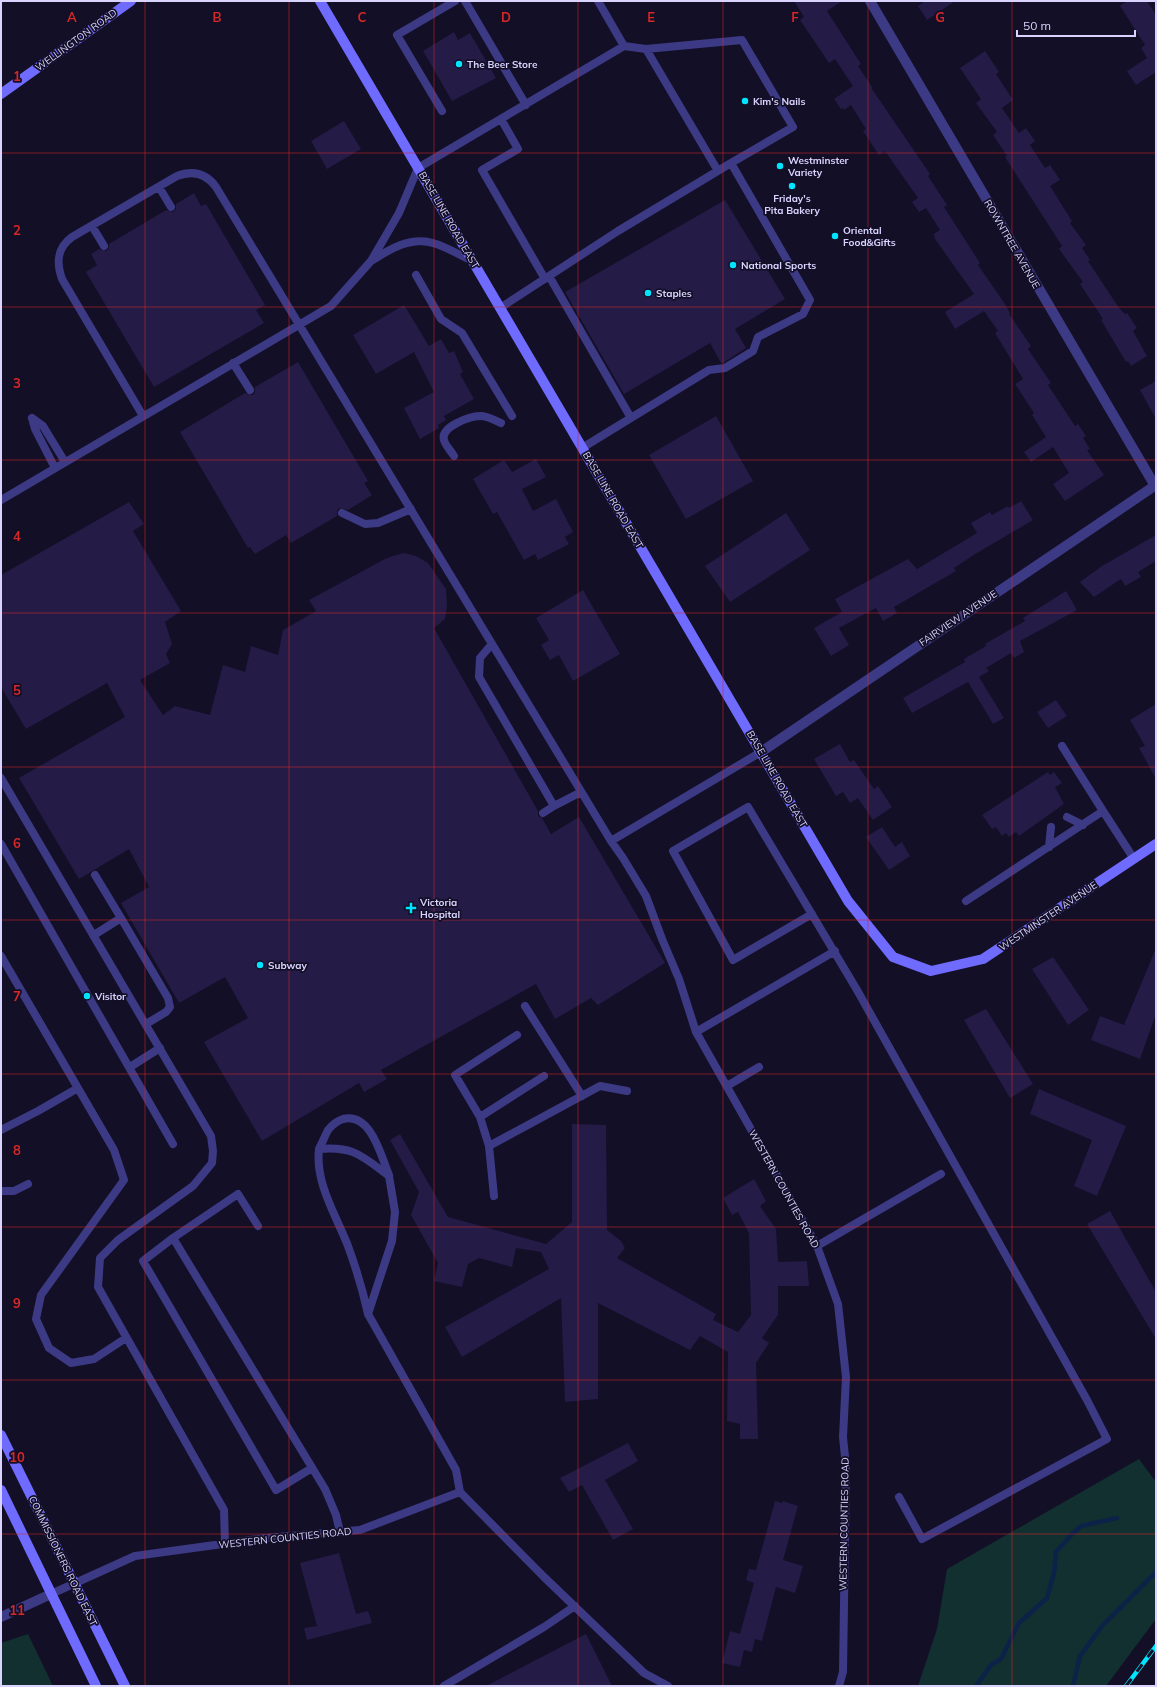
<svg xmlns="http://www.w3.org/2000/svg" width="1157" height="1687" font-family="Mulish,sans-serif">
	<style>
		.green { fill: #12302f }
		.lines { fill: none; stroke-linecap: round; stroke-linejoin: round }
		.stream { stroke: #0c2248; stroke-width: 4.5 }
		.building { fill: #241b47 }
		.lane { stroke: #3d3a85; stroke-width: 8 }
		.street { stroke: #3d3a85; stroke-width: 10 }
		.secondary { stroke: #6f6bff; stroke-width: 10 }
		.rail-casing { stroke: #00e5ff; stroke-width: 4.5 }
		.rail { stroke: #130f26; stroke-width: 3; stroke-dasharray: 9; stroke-linecap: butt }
		.grid { fill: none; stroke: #d62828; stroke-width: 1; stroke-opacity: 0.55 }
		.poi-dot { fill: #00e5ff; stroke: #130f26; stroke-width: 1.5 }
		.labels { text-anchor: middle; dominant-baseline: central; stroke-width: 3.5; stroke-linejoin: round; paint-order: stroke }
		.street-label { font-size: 10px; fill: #d9d4ff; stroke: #130f26 }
		.poi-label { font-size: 10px; font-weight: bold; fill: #d9d4ff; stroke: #130f26; text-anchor: start }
		.grid-label { font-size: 13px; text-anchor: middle; font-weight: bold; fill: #d62828; stroke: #130f26; stroke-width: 3.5; stroke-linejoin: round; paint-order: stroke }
	</style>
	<rect width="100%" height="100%" fill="#130f26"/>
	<!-- green -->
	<path class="green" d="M1139,1459L1156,1482V1619L1106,1686H918L937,1629L947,1569Z
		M28,1634L53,1686H1V1643Z"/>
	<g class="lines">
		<!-- stream -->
		<path class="stream" d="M976,1686L991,1665L1001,1659L1019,1623L1047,1598L1054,1573L1056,1552L1071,1535L1081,1526L1117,1518
			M1073,1686L1080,1656L1102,1626L1156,1572"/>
	</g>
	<!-- building -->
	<path class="building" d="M794,1H842L827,11L861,64L858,66L872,87V89L930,174L928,176L947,205L944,207L980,263L978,265L1005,304L1010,313L1009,314L1031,346L1028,349L1051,383L1048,385L1075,426L1078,424L1086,436L1083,438L1090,449L1087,450L1104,475L1065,501L1053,484L1069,473L1053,447L1031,462L1024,452L1046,437L1032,415L1034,413L1015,384L1023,379L995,333L998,331L984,311L955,329L945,312L974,294L935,239L934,234L940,230L926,208L919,212L912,202L918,198L885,151L879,155L863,131L866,129L851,105L844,110L843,108L841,109L834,99L853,86L835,59L829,63L800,20L804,17Z
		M925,1H955L927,20L918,6Z
		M1127,1H1147L1156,15V72L1136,85L1127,71L1147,58L1141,48L1145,45L1120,6Z
		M454,32L458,40L470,33L496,78L452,101L423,51Z
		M985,51L999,72L996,74L1013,100L1002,108L1019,133L1026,128L1035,141L1030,145L1045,168L1050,165L1060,180L1050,186L1072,221L1070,223L1086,245L1082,248L1090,260L1088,261L1119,308L1125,314L1127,313L1137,328L1133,331L1147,356L1131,366L1128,361L1126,362L1101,320L1103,319L1080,284L1083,282L1059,249L1062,246L1005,157L1007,156L993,135L997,132L976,103L981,99L960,68Z
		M344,121L361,149L327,169L311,141Z
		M194,193L201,206L206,204L265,305L256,310L264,323L154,387L86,272L97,265L91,254L99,249L106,251L109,248V244L166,210L173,212L176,209V204Z
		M725,200L785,299L735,329L746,348L723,363H721L710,343L624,394L565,292Z
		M404,305L429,346L441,339L449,353L454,351L463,372L460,374L474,399L444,416L446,420L438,425L439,428L420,439L404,408L434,392L414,352L376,374L353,335Z
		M298,362L368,481L364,483L372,495L348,510L339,508L337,511V516L291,543L286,535L255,554L250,547L248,548L180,432L245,393L253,395L255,392V387Z
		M1156,381V419L1140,390Z
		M716,416L753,481L686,519L649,455Z
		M536,459L546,477L522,489L533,511L556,499L573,532L565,537L569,544L538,560L535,554L524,560L497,512L493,514L473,479L504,460L512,472Z
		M1021,501L1033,520L972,556L954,568L956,571L894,607L897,613L883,621L876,608L839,628L849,645L831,656L814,628L842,612L835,599L908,559L917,569L977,533L971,523L990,512L992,515L1008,506L1009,508Z
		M129,502L144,524L133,531L181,611L165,622L172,644L166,654L170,663L140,680L163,715L175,706L210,715L223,665L245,672L251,646L278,655L283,630L316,611L309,600L385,559L393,556L404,553L416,556L428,563L446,589L447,606L445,619L434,628L538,811V816L542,818L551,834L579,817L665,963L598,1005L591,998L555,1019L536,984L381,1070L387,1079L364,1092L359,1083L262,1141L204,1042L248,1018L225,977L179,1003L121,903L149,887L129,849L79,879L19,778L125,717L107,683L26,729L1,687V575Z
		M786,513L810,550L730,602L705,566Z
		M1156,535V561L1138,572L1141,577L1125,586L1121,579L1094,597L1080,582L1102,566Z
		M583,590L620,654L573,681L559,655L550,660L541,645L549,640L536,618Z
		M1066,591L1077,610L1020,641L1024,652L1014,658L1011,653L986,668L989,671L979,677L1004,718L993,724L968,682L912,713L903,698L965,662L964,659L986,646L985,644L1025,621L1023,618Z
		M1056,700L1067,716L1048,728L1037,712Z
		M1156,704V779L1139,748L1145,746L1130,720Z
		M840,744L850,762L854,760L874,789L878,786L892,807L873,820L858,798L850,803L843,792L836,796L814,759Z
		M1048,772L1050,775L1054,772L1062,783L1055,787L1064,804L1019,836L1016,832L1009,837L1006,833L1002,836L996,827L992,829L982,815Z
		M882,827L895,847L902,842L910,856L889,870L866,837Z
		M1156,948V1014L1140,1059L1091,1040L1100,1016L1124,1025Z
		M1053,957L1089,1010L1068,1025L1032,969Z
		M986,1009L1033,1084L1010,1098L964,1020Z
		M1039,1089L1126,1126L1097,1196L1074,1186L1092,1140L1030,1114Z
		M572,1124L606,1125L607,1230L621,1241L625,1248L617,1258L716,1314L713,1320L738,1332L751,1315L749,1233L738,1212L732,1215L723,1198L754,1179L766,1201L760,1206L776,1229L778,1262L807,1261L809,1286H778V1315L762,1338L769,1343L756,1363L758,1439H740V1424L727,1421L728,1352L700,1336L690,1350L598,1303V1399L565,1402L561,1298L462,1357L445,1327L549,1269L541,1252L516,1248L512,1267L479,1258L468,1264L462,1287L434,1281L438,1263L411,1215L419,1192L390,1140L400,1134L448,1217L546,1244L572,1222Z
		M1110,1211L1156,1292V1339L1087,1224Z
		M628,1443L638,1461L605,1480L633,1529L613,1540L582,1485L569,1492L560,1478Z
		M775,1501L782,1503L783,1501L798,1506L783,1560L803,1566L795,1593L776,1587L762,1641L755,1639L752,1652L744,1650L740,1667L722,1663L730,1631L740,1634L754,1583L746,1580L749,1569L756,1570Z
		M339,1553L356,1614L368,1611L372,1623L307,1640L304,1628L317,1626L300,1563Z
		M586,1634L612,1686H486Z"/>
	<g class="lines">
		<!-- lane -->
		<path class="lane" d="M465,1L526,105
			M624,46L646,49
			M442,111L397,35L455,1
			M501,119L518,149L482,170L545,279
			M159,187L171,207
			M92,226L104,246
			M373,260C417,231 430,239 472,261
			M416,275L441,319L462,333L512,416
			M549,276L631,418
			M500,308L618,231L731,163
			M233,363L250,390
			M143,416L62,279C56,262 57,248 72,237L177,176C193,170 206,173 216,187L611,841L623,858L646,896L662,939L679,979L696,1032L817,1246L838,1304L846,1377L843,1437L846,1467L843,1672L839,1686
			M32,418L43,426L65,462
			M32,418L35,429L55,468
			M582,448L709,370L725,368L753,351L758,337L803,314L810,300L731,163L793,127L742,40L646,49L718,171
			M454,456C451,451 445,445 444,440C440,427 470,416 480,416C488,416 494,420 501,423
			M1,500L331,306L371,261L399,213L418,168L624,46L598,1
			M342,513L365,524L378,523L411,509
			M491,645L480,658L479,677L554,806L581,792
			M1,778L211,1136L213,1151L212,1163L193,1186L118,1240L100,1258L98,1287L224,1510L225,1544
			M1103,811L1134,859
			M543,813L554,806
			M1067,817L1083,825
			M611,841L761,752
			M1,844L173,1144
			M1049,847L1051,827
			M95,875L121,918
			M966,901L1103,811L1062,746
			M812,914L733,960L673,851L748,807L857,990L1087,1400L1107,1439L922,1539L899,1497
			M94,935L121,918L168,998L170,1007L166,1012L146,1024
			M1,956L114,1150L124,1180L41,1295L36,1319L49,1348L71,1363L94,1359L126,1338
			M525,1006L582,1096
			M696,1032L835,951
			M130,1067L160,1048
			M727,1086L759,1067
			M480,1117L544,1076
			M1,1130L38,1111L78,1088
			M489,1146L480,1117L455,1075L517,1035
			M319,1149C322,1143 325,1136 328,1130C332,1125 337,1121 343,1119C371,1112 381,1156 389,1175
			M1,1191H14L28,1184
			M494,1196L489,1146L600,1086L627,1091
			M258,1226L238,1194L173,1238L325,1489L336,1515L340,1532
			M173,1238L143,1261L276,1490L312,1468
			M817,1246L941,1174
			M368,1314L392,1241L395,1212L389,1176C362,1156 354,1146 319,1149C315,1183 336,1215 348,1246C356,1268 363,1291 368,1314L456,1470L460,1492
			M51,1594L135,1556L266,1538L360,1530L460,1492L544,1577L644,1673L668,1686
			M444,1686L544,1627L575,1606"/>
		<!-- street -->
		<path class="street" d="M870,1L1155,486
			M761,752L1156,485
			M1,1617L51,1594"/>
		<!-- secondary -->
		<path class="secondary" d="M320,1L848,901L893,957L931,971L983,959L1156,844
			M1,94L131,1
			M1,1435L125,1686
			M1,1490L96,1686"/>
		<defs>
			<path id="rail" d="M1126,1686L1156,1646"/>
		</defs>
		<!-- rail casing -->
		<use href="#rail" class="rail-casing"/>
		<!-- rail -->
		<use href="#rail" class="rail"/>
	</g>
	<!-- grid -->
	<path class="grid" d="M145,1V1686M289,1V1686M434,1V1686M578,1V1686M723,1V1686M868,1V1686M1012,1V1686M1,153H1156M1,307H1156M1,460H1156M1,613H1156M1,767H1156M1,920H1156M1,1074H1156M1,1227H1156M1,1380H1156M1,1534H1156"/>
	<!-- markers -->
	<g class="poi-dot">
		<circle cx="459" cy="64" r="4"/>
		<circle cx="745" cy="101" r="4"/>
		<circle cx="780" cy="166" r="4"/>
		<circle cx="792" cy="186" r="4"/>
		<circle cx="835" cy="236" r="4"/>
		<circle cx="733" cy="265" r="4"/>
		<circle cx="648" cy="293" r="4"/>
		<path d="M409 902h4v4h4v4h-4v4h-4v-4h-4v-4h4z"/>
		<circle cx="260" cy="965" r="4"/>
		<circle cx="87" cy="996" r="4"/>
	</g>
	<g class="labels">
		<!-- street labels -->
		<g class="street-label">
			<text transform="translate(76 40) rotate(-36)">WELLINGTON ROAD</text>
			<text transform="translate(449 220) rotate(60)">BASE LINE ROAD EAST</text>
			<text transform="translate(1012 244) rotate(60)">ROWNTREE AVENUE</text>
			<text transform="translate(613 500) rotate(60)">BASE LINE ROAD EAST</text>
			<text transform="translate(958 618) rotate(-34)">FAIRVIEW AVENUE</text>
			<text transform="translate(777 779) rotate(60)">BASE LINE ROAD EAST</text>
			<text transform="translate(1048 916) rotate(-34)">WESTMINSTER AVENUE</text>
			<text transform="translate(784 1189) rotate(61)">WESTERN COUNTIES ROAD</text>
			<text transform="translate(844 1524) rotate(-89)">WESTERN COUNTIES ROAD</text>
			<text transform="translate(285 1538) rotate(-6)">WESTERN COUNTIES ROAD</text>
			<text transform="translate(63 1561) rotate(64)">COMMISSIONERS ROAD EAST</text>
		</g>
		<!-- poi labels -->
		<g class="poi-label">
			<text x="467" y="64">The Beer Store</text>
			<text x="753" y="101">Kim's Nails</text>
			<text x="788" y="160">Westminster<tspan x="788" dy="12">Variety</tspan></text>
			<text x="792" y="198" text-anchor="middle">Friday's<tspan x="792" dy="12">Pita Bakery</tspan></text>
			<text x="843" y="230">Oriental<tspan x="843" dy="12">Food&amp;Gifts</tspan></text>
			<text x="741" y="265">National Sports</text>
			<text x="656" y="293">Staples</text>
			<text x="420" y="902">Victoria<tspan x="420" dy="12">Hospital</tspan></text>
			<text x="268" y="965">Subway</text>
			<text x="95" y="996">Visitor</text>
		</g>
	</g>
	<g class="grid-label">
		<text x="72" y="22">A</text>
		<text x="217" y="22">B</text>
		<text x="362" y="22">C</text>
		<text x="506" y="22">D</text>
		<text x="651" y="22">E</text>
		<text x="795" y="22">F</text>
		<text x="940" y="22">G</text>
		<text x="17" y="81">1</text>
		<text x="17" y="235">2</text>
		<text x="17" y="388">3</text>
		<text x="17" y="541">4</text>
		<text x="17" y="695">5</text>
		<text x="17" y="848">6</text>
		<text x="17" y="1001">7</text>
		<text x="17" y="1155">8</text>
		<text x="17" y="1308">9</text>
		<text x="17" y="1462">10</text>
		<text x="17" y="1615">11</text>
	</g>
	<!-- border -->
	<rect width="1157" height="1687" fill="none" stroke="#d9d4ff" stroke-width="4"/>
	<!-- scale -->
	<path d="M1017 30v6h118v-6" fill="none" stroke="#d9d4ff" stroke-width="2"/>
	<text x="1023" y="30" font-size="12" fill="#d9d4ff" stroke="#130f26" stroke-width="3" paint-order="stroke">50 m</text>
</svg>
